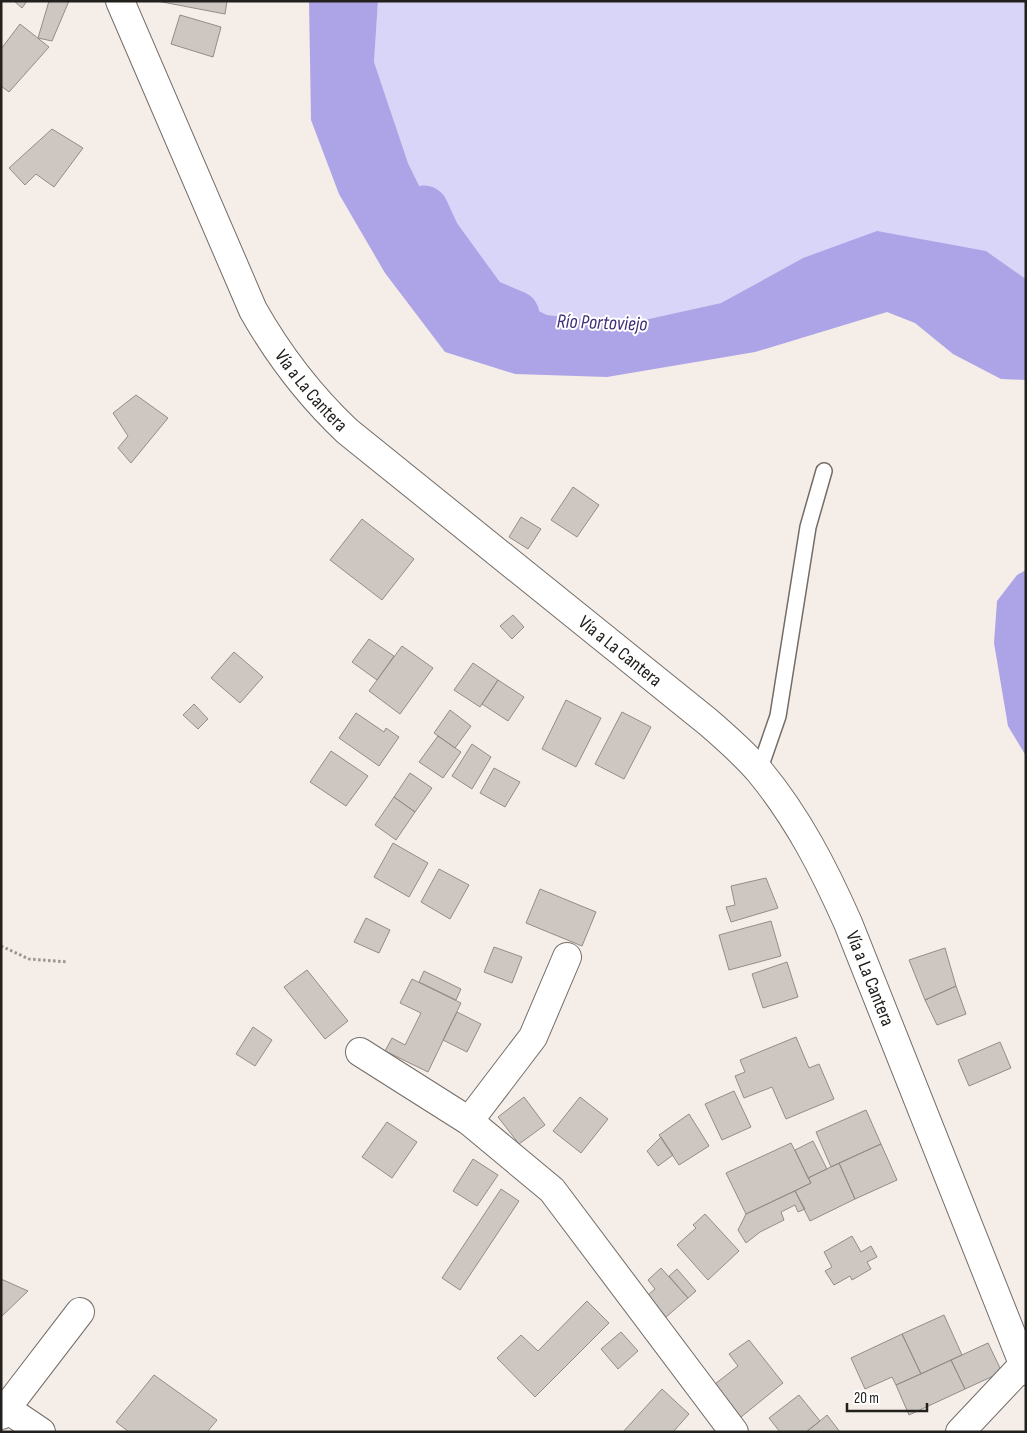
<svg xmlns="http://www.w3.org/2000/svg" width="1027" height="1433" font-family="'Sofia Sans Condensed',sans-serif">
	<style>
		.green { fill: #d8d5f9 }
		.water { fill: #ada4e7 }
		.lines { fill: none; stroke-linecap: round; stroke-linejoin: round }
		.river { stroke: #ada4e7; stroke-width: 49 }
		.building { fill: #cec7c1; stroke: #938c87 }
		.lane-casing { stroke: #736c67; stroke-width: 18 }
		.street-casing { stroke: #736c67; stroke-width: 30 }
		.secondary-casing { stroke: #736c67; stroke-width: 30 }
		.path { stroke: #9b9591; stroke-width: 3; stroke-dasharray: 2.5 2.5; stroke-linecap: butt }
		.lane { stroke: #fff; stroke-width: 15 }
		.street { stroke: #fff; stroke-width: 28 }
		.secondary { stroke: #fff; stroke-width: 28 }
		.labels { text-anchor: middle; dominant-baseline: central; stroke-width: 4; stroke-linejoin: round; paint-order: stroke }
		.street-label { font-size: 19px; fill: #22201d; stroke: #fff }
		.water-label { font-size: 20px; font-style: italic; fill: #402e7a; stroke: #fff }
	</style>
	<rect width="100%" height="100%" fill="#f5ede7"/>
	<!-- green -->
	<path class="green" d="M378,1H1026V279L986,251L803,258L721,303L626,324L547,315L462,274L408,163L374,62Z"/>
	<!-- water -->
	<path class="water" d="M309,1H378L374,62L408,163L462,274L547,315L626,324L721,303L803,258L877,231L986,251L1026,279V380L1001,379L953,354L915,323L887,312L755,352L607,377L515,374L445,352L385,273L339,194L311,120Z
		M1026,570V756L1008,726L994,643L997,601L1017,575Z"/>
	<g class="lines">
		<!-- river -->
		<path class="river" d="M424,210L436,236L484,302L515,315"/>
	</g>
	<!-- building -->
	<path class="building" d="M14,1H27L22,8Z
		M49,1H69L52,41L38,38Z
		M157,1H227L225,14Z
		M180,15L221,27L213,57L171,44Z
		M20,24L49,47L9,92L1,86V49Z
		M52,129L83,148L54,187L36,174L25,185L9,168Z
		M136,395L168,418L131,463L118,448L128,436L113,413Z
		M573,487L599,505L577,537L551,520Z
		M521,517L541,529L528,549L509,537Z
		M362,519L414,559L382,600L330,560Z
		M513,615L524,627L512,639L500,626Z
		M369,639L394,656L377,680L352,662Z
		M402,646L433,668L400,714L369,691Z
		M234,652L263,677L240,703L211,678Z
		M473,663L498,680L480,707L454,690Z
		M498,680L524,697L508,721L482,704Z
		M566,700L601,718L576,767L542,749Z
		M194,704L208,719L198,729L183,715Z
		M450,710L471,726L455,748L434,733Z
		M622,712L651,727L624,779L595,764Z
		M356,713L384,732L386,728L399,737L379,766L339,738Z
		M438,736L461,752L443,778L419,762Z
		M472,744L491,757L472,789L452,776Z
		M331,751L368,776L346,806L310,782Z
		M494,768L520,782L505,807L480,793Z
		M410,773L432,788L415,812L394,797Z
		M394,797L415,812L396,840L375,825Z
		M393,843L428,863L409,897L374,877Z
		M439,869L469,885L450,919L421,902Z
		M766,878L778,908L731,922L726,907L735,905L731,886Z
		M540,889L596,912L582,946L526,923Z
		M366,918L390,930L379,953L354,942Z
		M771,921L781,956L729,970L719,935Z
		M494,947L522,957L512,983L484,972Z
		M945,948L956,986L925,1000L909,960Z
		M787,962L798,997L763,1008L752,974Z
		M307,970L348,1021L325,1039L284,987Z
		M424,971L461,989L456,1000L419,982Z
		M412,979L461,1003L428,1072L385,1051L392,1038L405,1045L421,1013L400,1003Z
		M956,986L966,1014L937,1025L925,1000Z
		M457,1012L481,1024L467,1052L443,1040Z
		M253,1027L272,1040L255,1066L236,1054Z
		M796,1037L809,1068L819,1064L834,1099L786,1119L772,1087L744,1098L735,1076L745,1072L740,1060Z
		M1000,1042L1011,1068L969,1086L958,1060Z
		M734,1091L751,1127L722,1140L705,1104Z
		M524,1097L545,1125L519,1144L498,1117Z
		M580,1097L608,1119L581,1153L553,1131Z
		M866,1110L881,1144L831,1167L816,1132Z
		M689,1114L709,1146L679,1165L659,1135Z
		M387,1122L417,1142L392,1178L362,1157Z
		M661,1137L673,1155L658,1166L647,1151Z
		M813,1141L827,1169L808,1178L795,1150Z
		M791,1143L811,1183L746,1214L726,1173Z
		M881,1144L897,1180L855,1199L839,1163Z
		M473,1159L498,1175L477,1206L453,1191Z
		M839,1163L855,1199L810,1221L795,1191L811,1183L808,1178Z
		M501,1189L519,1201L460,1290L442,1278Z
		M795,1191L805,1209L798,1212L795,1205L781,1212L784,1220L760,1232L746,1243L738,1230L746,1214Z
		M705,1214L739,1251L708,1280L677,1245L696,1228L693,1225Z
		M852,1236L861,1252L871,1246L877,1257L867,1262L871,1269L852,1280L850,1276L834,1285L825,1271L832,1267L824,1252Z
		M661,1268L688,1298L666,1317L647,1296L655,1289L648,1280Z
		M677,1269L696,1291L688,1298L669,1276Z
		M1,1279L28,1291L1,1317Z
		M587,1301L609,1323L535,1397L497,1358L521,1335L538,1351Z
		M944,1315L962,1355L921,1374L902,1334Z
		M621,1332L638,1351L618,1369L601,1349Z
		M902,1334L921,1374L896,1385L892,1377L865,1389L851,1358Z
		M749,1340L783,1383L741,1417L715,1384L738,1366L729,1354Z
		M988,1343L1002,1372L965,1389L951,1360Z
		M951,1360L965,1389L909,1415L896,1385Z
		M154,1375L217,1420L207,1432H129L116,1422Z
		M662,1389L689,1414L673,1432H623Z
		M799,1395L820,1421L806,1432H780L769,1418Z
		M827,1415L840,1432H806L820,1421Z"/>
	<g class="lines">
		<defs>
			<path id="lane" d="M759,771L778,716L808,527L824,471"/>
			<path id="street" d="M360,1052L469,1121L552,1190L734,1432
				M469,1121L533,1037L567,957
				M7,1409L41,1432
				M1,1415L80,1312
				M960,1432L1023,1365"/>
			<g id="secondary">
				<path id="s1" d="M120,1L253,310C279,356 309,395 347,431L708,722C726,738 745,754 760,772C798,818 824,869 848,923L1026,1371"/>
			</g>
		</defs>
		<!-- lane casing -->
		<use href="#lane" class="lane-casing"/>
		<!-- street casing -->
		<use href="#street" class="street-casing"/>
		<!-- secondary casing -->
		<use href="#secondary" class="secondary-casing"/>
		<!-- path -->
		<path class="path" d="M1,946L29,959L68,962"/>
		<!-- lane -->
		<use href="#lane" class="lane"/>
		<!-- street -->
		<use href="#street" class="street"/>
		<!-- secondary -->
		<use href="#secondary" class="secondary"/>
	</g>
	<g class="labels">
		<!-- street labels -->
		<g class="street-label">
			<text stroke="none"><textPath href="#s1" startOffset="436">Vía a La Cantera</textPath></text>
			<text stroke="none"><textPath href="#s1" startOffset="841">Vía a La Cantera</textPath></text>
			<text stroke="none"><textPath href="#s1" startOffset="1261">Vía a La Cantera</textPath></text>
		</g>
		<!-- water labels -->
		<g class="water-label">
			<text transform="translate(602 323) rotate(2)">Río Portoviejo</text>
		</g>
	</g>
	<!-- border -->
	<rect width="1027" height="1433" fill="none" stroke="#22201d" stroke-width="5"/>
	<!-- scale -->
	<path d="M847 1403v8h80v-8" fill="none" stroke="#22201d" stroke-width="2.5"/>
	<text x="854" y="1403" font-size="15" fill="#22201d" stroke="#ffffff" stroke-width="4" paint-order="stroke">20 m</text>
</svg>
